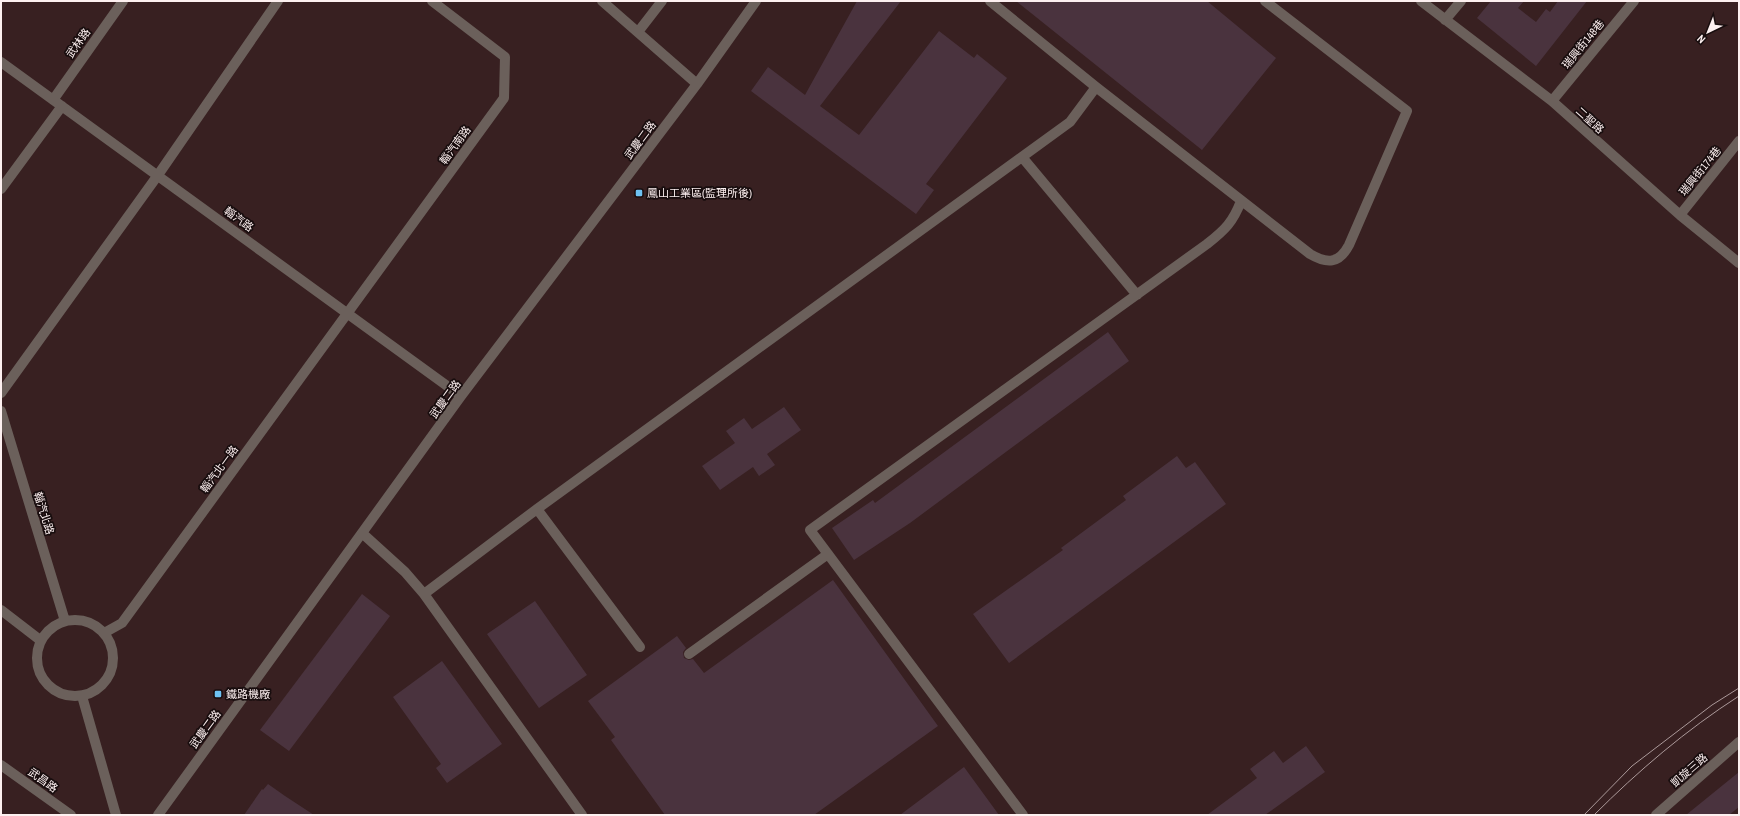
<svg xmlns="http://www.w3.org/2000/svg" width="1740" height="816" font-family="'Archivo Narrow','Noto Sans TC',sans-serif">
	<style>
		.building { fill: #4a333e }
		.lines { fill: none; stroke-linecap: round; stroke-linejoin: round }
		.minor { stroke: #6b605b; stroke-width: 10 }
		.tram { stroke: #ab999a; stroke-width: 1 }
		.poi-dot { fill: #6ec2f3; stroke: #180d0e; stroke-width: 1.5 }
		.labels { text-anchor: middle; dominant-baseline: central; stroke-width: 3.5; stroke-linejoin: round; paint-order: stroke }
		.street-label { font-size: 11px; fill: #fdf0f0; stroke: #180d0e }
		.poi-label { font-size: 11px; fill: #fdf0f0; stroke: #180d0e; text-anchor: start }
	</style>
	<rect width="100%" height="100%" fill="#382021"/>
	<!-- building -->
	<path class="building" d="M857,1H901L820,106L859,135L939,31L974,58L977,54L1007,78L926,184L934,190L916,214L751,91L768,67L805,95Z
		M1016,1H1207L1276,58L1202,150Z
		M1491,1H1524L1518,8L1536,22L1546,9L1550,12L1558,1H1587L1536,66L1477,18Z
		M1108,332L1129,361L910,523L854,560L832,528L873,500L875,503Z
		M784,407L801,430L767,454L775,465L759,476L753,467L720,490L702,466L735,443L726,431L744,418L752,429Z
		M1177,456L1186,468L1195,462L1226,504L1009,663L973,614L1063,550L1061,548L1126,500L1123,496Z
		M833,580L938,726L814,815H665L611,740L615,737L588,701L677,636L686,648L683,652L684,658L689,660L693,659L704,673Z
		M362,594L390,616L289,751L260,730Z
		M535,601L587,675L539,708L487,634Z
		M442,661L502,744L447,783L436,768L441,764L393,697Z
		M1306,746L1325,772L1265,815H1207L1257,778L1250,769L1274,751L1283,763Z
		M964,767L999,815H900Z
		M1739,772V807L1729,815H1686Z
		M268,784L285,796L314,815H244L262,789L263,790Z"/>
	<g class="lines">
		<!-- minor -->
		<path class="minor" d="M602,1L697,84
			M990,1L1096,87L1310,254C1327,264 1339,264 1349,245L1407,111L1265,1
			M1421,1L1552,101L1680,215L1739,263
			M1445,20L1461,1
			M638,32L662,1
			M1,62L461,396
			M53,100L123,1
			M1552,101L1634,1
			M1022,157L1137,295
			M1,189L62,106
			M1680,215L1739,141
			M1,393L158,175L278,1
			M1,411L65,621
			M537,509L640,647
			M362,533L405,572L424,594
			M1,610L40,640
			M37 658a38 38 0 1 1 76 0a38 38 0 1 1-76 0Z
			M104,633L122,623L504,98L505,57L432,1
			M689,654L828,554
			M82,696L116,815
			M1,765L71,815
			M158,815L461,396L697,84L756,1
			M582,815L424,594L537,509L1070,122L1096,87
			M1023,815L810,530L1207,244C1225,230 1233,222 1241,201
			M1656,815L1739,742"/>
		<!-- tram -->
		<path class="tram" d="M1584,815L1632,766L1712,705L1739,688
			M1594,815C1638,771 1686,730 1739,696"/>
	</g>
	<!-- markers -->
	<g class="poi-dot">
		<rect x="635" y="189" width="8" height="8" rx="2"/>
		<rect x="214" y="690" width="8" height="8" rx="2"/>
	</g>
	<g class="labels">
		<!-- street labels -->
		<g class="street-label">
			<text transform="translate(78 43) rotate(-55)">武林路</text>
			<text transform="translate(1583 44) rotate(-51)">瑞興街148巷</text>
			<text transform="translate(1590 120) rotate(42)">二聖路</text>
			<text transform="translate(640 140) rotate(-53)">武慶二路</text>
			<text transform="translate(455 145) rotate(-54)">輜汽南路</text>
			<text transform="translate(1700 171) rotate(-51)">瑞興街174巷</text>
			<text transform="translate(239 219) rotate(36)">輜汽路</text>
			<text transform="translate(445 399) rotate(-54)">武慶二路</text>
			<text transform="translate(219 469) rotate(-54)">輜汽北一路</text>
			<text transform="translate(44 513) rotate(73)">輜汽北路</text>
			<text transform="translate(205 729) rotate(-54)">武慶二路</text>
			<text transform="translate(1689 770) rotate(-41)">凱旋三路</text>
			<text transform="translate(43 780) rotate(35)">武昌路</text>
		</g>
		<!-- poi labels -->
		<g class="poi-label">
			<text x="647" y="193">鳳山工業區(監理所後)</text>
			<text x="226" y="694">鐵路機廠</text>
		</g>
	</g>
	<!-- border -->
	<rect width="1740" height="816" fill="none" stroke="#fdf0f0" stroke-width="4"/>
	<!-- north arrow -->
	<g transform="translate(1708 32) rotate(223)" stroke="#180d0e" stroke-width="3" paint-order="stroke">
	<path d="M0-3L7 15L0 10L-7 15Z" fill="#fdf0f0"/>
	<text y="-6" font-size="11" font-weight="bold" text-anchor="middle" fill="#fdf0f0">N</text>
	</g>
</svg>
